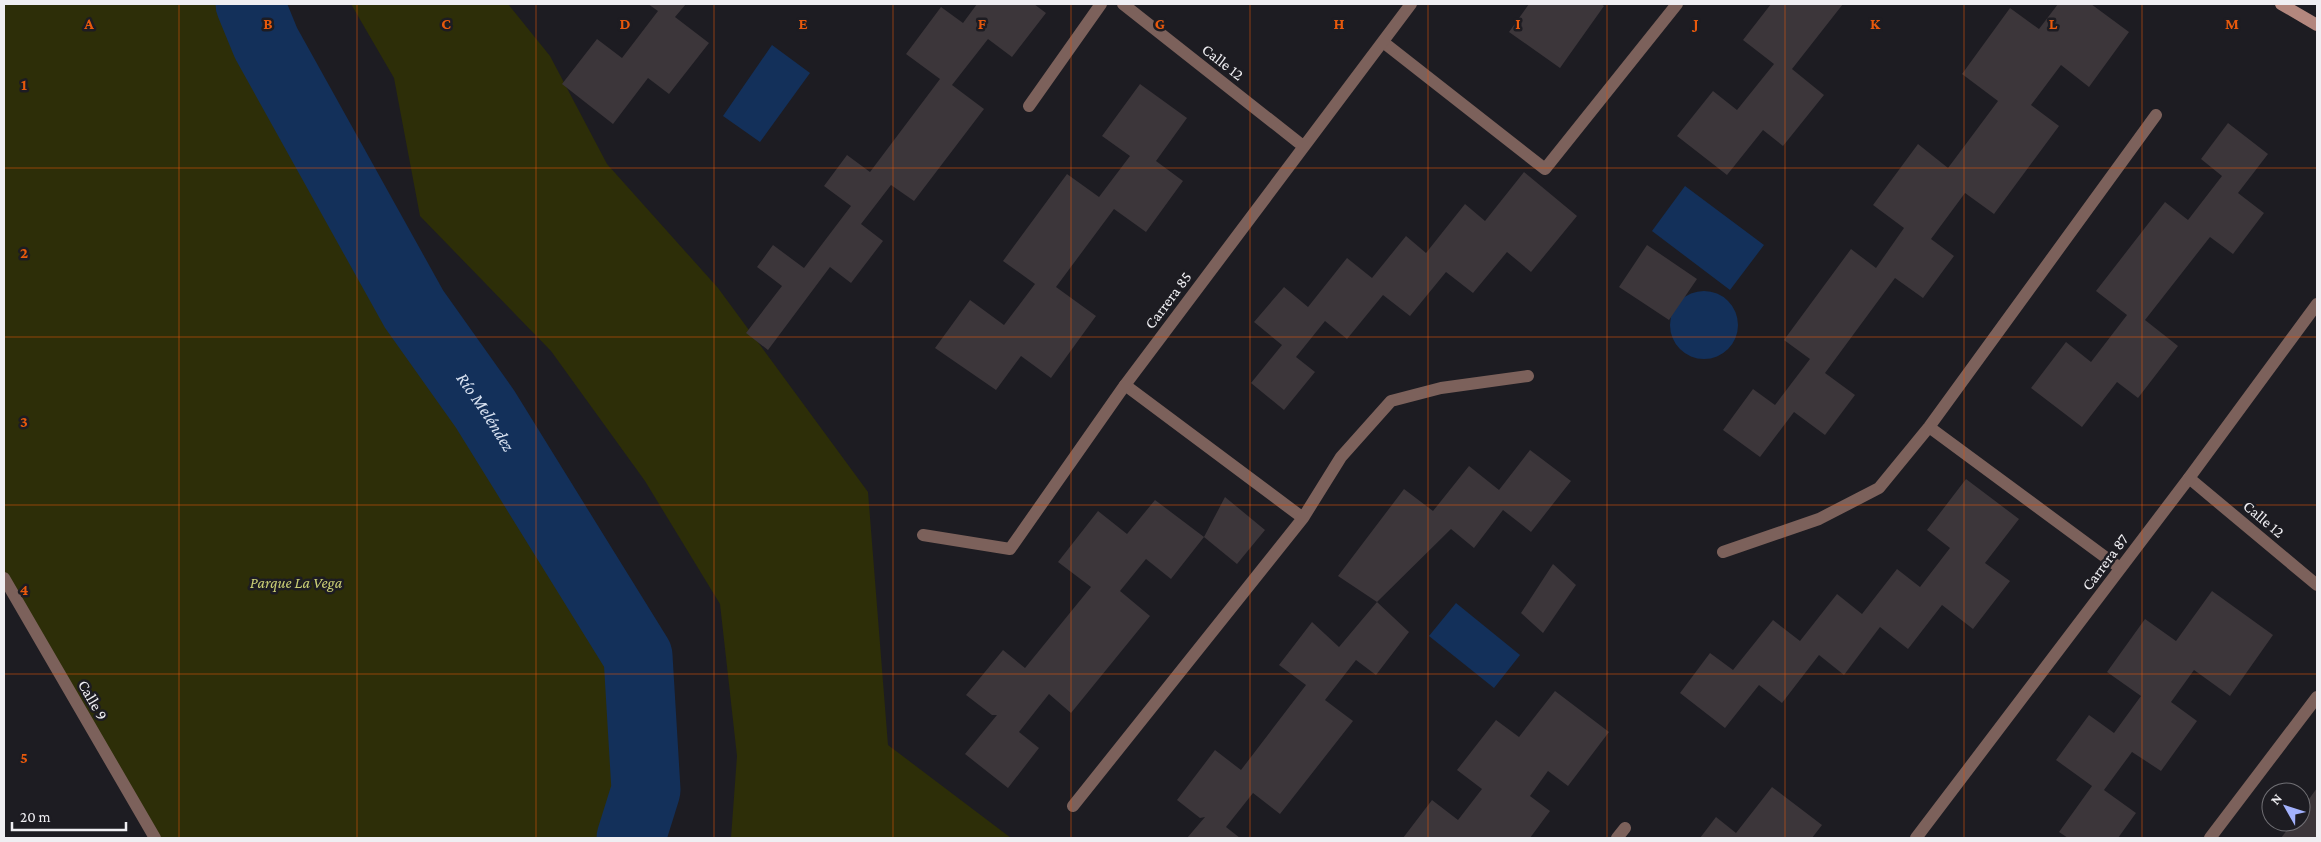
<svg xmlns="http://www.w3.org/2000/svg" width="2321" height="842" font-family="'Crimson Pro',serif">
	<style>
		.green { fill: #2d2e08 }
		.water { fill: #13305a }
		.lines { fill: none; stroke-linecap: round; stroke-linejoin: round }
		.river { stroke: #13305a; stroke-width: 69 }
		.building { fill: #3c363a }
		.service { stroke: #7c615b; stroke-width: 12 }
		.minor { stroke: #7c615b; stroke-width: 12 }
		.secondary { stroke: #b3877e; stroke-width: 12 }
		.grid { fill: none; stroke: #e8590c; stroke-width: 1; stroke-opacity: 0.55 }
		.labels { text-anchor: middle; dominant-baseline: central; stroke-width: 5; stroke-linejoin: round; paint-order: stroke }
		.street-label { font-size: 16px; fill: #efeef2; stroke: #1d1c22 }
		.park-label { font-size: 16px; font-style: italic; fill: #c9cd74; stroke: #1d1c22 }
		.water-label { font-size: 18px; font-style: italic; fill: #dae3f2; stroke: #1d1c22 }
		.grid-label { font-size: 16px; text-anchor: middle; font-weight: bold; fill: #e8590c; stroke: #1d1c22; stroke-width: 5; stroke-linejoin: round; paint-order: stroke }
	</style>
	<rect width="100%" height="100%" fill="#1d1c22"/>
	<!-- green -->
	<path class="green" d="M4,4H250L266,43L414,309L485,409L638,656L646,790L631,838H155L4,578Z
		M351,4H508L550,56L607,164L718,288L868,492L888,745L1011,838H731L737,756L720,604L645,481L551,351L420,216L394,78Z"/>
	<!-- water -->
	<path class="water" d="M772,45L810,73L760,142L723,116Z
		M1685,186L1764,245L1730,290L1652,231Z
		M1670 325a34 34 0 1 1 68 0a34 34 0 1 1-68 0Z
		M1456,603L1520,655L1494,688L1429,636Z"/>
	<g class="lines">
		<!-- river -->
		<path class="river" id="s1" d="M250,4L266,43L414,309L485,409L638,656L646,790L631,838"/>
	</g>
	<!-- building -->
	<path class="building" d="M648,4H686L675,17L709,43L669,94L648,78L613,124L562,84L597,39L622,58L658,11Z
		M977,4H1034L1046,13L1012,57L988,39L952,85L984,109L914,201L891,185L861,224L883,241L851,283L830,267L768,350L746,333L782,286L757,267L773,245L804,268L851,206L824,186L847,155L870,172L940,79L906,54L941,7L963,23Z
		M1529,4H1601L1604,6L1560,68L1509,32Z
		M1771,4H1843L1792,69L1824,95L1783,146L1763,130L1727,175L1677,136L1713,91L1737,110L1774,64L1743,40Z
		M2058,4H2091L2129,32L2089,87L2061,65L2031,105L2059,126L1994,214L1965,193L1931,239L1954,256L1923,298L1895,278L1825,373L1855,395L1825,435L1794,412L1760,457L1723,430L1753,389L1775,405L1810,359L1784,340L1851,249L1876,268L1904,228L1873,205L1918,144L1948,168L1998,101L1962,74L2010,8L2039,29Z
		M1140,84L1187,118L1156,161L1183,181L1146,232L1114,209L1056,287L1096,316L1051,378L1021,356L996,390L935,348L970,300L1004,325L1035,284L1003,261L1067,174L1099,197L1130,156L1102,136Z
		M2228,123L2268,154L2238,193L2264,213L2233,254L2210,237L2145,320L2178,346L2138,398L2117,382L2082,427L2031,388L2066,342L2091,362L2127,315L2096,291L2165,202L2188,220L2222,176L2201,159Z
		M1524,172L1577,216L1531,272L1507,252L1473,293L1446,272L1410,316L1383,295L1347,339L1325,321L1296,357L1315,372L1284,410L1251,383L1282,345L1254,322L1284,287L1308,307L1347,258L1372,278L1406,236L1426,253L1465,204L1485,221Z
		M1647,245L1697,279L1669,320L1619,287Z
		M1530,450L1571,481L1531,532L1503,510L1474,548L1451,529L1377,602L1338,576L1404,489L1433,511L1469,466L1499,490Z
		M1966,479L2019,519L1985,563L2010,581L1973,629L1942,605L1908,649L1880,627L1844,675L1819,655L1782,703L1759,685L1725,728L1680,693L1710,653L1733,670L1773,620L1800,641L1837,594L1862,614L1897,569L1920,587L1950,548L1927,530Z
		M1225,497L1265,530L1237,564L1204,537Z
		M1155,500L1204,537L1171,579L1146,559L1120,591L1150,616L1071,713L1049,694L1019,732L1039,748L1008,788L965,754L997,715H992L966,695L1003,650L1025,668L1091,587L1058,562L1098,511L1127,534Z
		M1553,564L1576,585L1543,633L1521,613Z
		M2212,591L2273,635L2230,696L2194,670L2171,702L2197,721L2161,771L2132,752L2104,790L2136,813L2118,838H2068L2059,832L2092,786L2056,760L2089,715L2114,733L2141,696L2107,672L2145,619L2176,641Z
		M1377,602L1409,632L1376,675L1356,660L1325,700L1353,721L1280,814L1253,793L1226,827L1240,838H1187L1205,817L1200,818L1177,800L1215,750L1241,770L1306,685L1279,665L1312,622L1339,647Z
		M1555,691L1609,732L1568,786L1548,771L1530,796L1550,811L1530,838H1403L1432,800L1458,820L1482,789L1457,770L1496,720L1519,737Z
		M1772,787L1822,825L1812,838H1700L1716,817L1736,833Z
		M2317,788V838H2281L2293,822H2301V810Z"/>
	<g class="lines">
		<!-- service -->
		<path class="service" d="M1383,42L1545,169L1677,4
			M1029,106L1101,4
			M1125,385L1303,518
			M1929,427L2120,568
			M2189,478L2317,585
			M1723,552L1819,519L1879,488L1929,427L2156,115
			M1073,806L1303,518L1341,457L1391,401L1441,388L1528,376
			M1617,838L1625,828
			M2210,838L2317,697"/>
		<!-- minor -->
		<path class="minor" d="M1123,4L1303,146
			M923,535L1010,549L1125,385L1411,4
			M4,578L155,838
			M1916,838L2189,478L2317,304"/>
		<!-- secondary -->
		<path class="secondary" d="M2281,4L2317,25"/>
	</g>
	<!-- grid -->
	<path class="grid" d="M179,4V838M357,4V838M536,4V838M714,4V838M893,4V838M1071,4V838M1250,4V838M1428,4V838M1607,4V838M1785,4V838M1964,4V838M2142,4V838M4,168H2317M4,337H2317M4,505H2317M4,674H2317"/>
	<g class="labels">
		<!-- street labels -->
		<g class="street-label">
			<text transform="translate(1223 62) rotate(38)">Calle 12</text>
			<text transform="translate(1168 300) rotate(-53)">Carrera 85</text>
			<text transform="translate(2264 519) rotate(40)">Calle 12</text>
			<text transform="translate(2105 562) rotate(-53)">Carrera 87</text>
			<text transform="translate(93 700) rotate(60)">Calle 9</text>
		</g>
		<!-- park labels -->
		<g class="park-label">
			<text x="296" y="582">Parque La Vega</text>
		</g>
		<!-- water labels -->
		<g class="water-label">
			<text stroke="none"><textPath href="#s1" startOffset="472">Río Meléndez</textPath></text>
		</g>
	</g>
	<g class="grid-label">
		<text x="89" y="29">A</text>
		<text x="268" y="29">B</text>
		<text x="446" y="29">C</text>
		<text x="625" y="29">D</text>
		<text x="803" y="29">E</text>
		<text x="982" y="29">F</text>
		<text x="1160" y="29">G</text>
		<text x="1339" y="29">H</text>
		<text x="1518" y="29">I</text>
		<text x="1696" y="29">J</text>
		<text x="1875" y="29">K</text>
		<text x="2053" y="29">L</text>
		<text x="2232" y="29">M</text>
		<text x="24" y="90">1</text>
		<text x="24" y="258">2</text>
		<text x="24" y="427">3</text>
		<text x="24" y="595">4</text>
		<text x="24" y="763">5</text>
	</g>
	<!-- border -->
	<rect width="2321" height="842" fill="none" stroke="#efeef2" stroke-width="10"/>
	<!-- north arrow -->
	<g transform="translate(2286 807) rotate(309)"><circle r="24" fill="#1d1c22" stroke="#717075"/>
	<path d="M0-4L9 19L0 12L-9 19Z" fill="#a3b2fd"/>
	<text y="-8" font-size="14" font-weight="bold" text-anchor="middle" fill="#efeef2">N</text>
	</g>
	<!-- scale -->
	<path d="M12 822v8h114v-8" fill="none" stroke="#efeef2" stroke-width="2.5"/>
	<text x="20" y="822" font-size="15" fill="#efeef2" stroke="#1d1c22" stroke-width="4" paint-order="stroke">20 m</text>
</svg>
